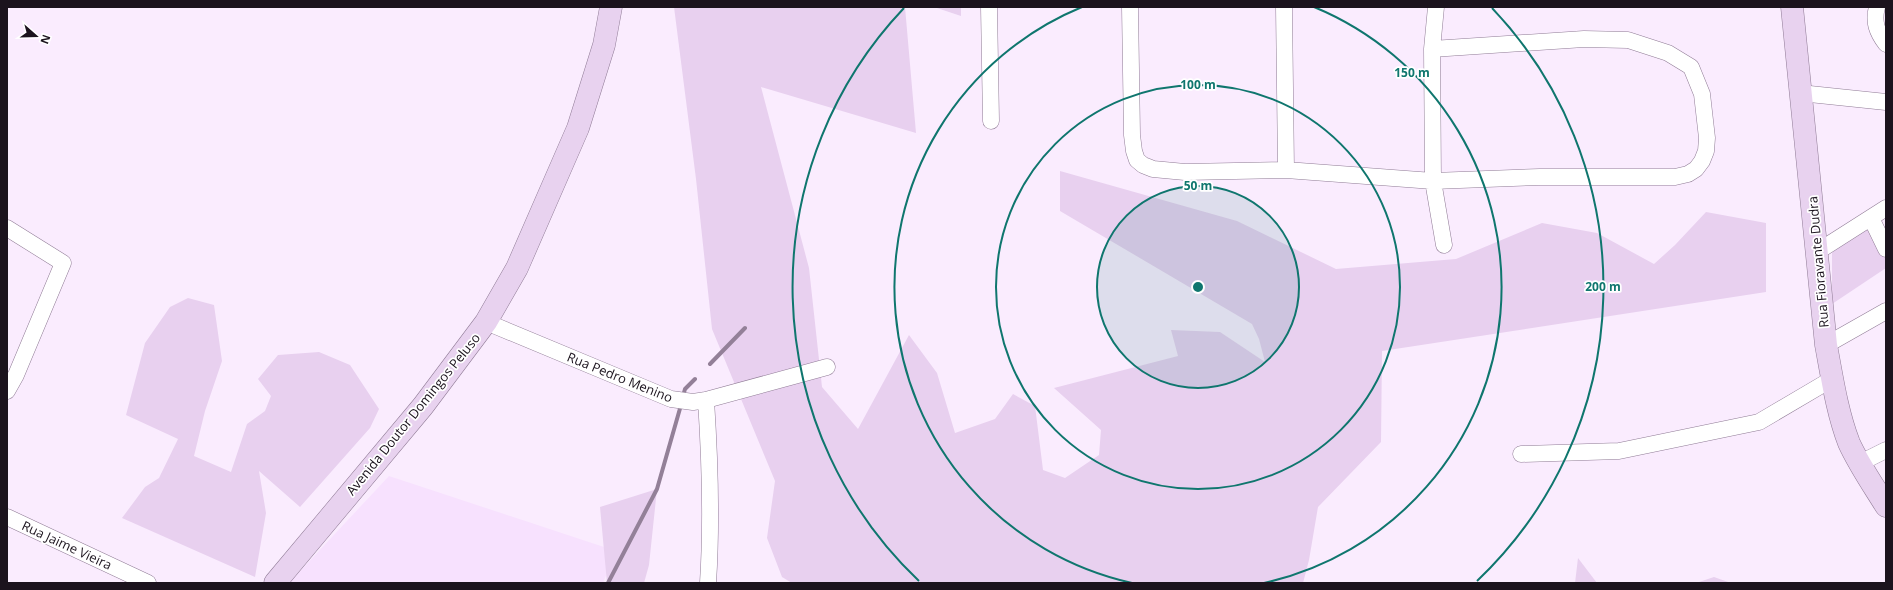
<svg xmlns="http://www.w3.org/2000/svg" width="1893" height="590" font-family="'Open Sans',sans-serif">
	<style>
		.built { fill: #f7e1fe }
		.green { fill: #e8d0ef }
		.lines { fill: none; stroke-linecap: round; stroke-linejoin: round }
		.stream { stroke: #938098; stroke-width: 4 }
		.street-casing { stroke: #907c96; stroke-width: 17 }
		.secondary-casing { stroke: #907c96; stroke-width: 23 }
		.street { stroke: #fff; stroke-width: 16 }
		.secondary { stroke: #e8d2ef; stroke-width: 22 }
		.ring { fill: none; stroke: #0f766e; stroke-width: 2 }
		.labels { text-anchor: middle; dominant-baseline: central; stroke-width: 3.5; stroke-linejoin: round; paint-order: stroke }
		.street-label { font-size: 13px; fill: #1b131d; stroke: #fff }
		.centre { fill: #0f766e; stroke: #fff; stroke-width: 2 }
		.ring-label { font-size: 12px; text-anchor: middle; font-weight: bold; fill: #0f766e; stroke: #fff; stroke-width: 3.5; stroke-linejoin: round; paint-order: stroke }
	</style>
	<rect width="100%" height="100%" fill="#faecfe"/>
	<!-- built -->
	<path class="built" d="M389,476L616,551L603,583H289Z"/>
	<!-- green -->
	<path class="green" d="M674,7H905L916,133L761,87L809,268L822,387L858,429L909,335L937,373L955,433L995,419L1013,394L1035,406L1043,470L1065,478L1099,455L1101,430L1054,388L1178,356L1171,330L1220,332L1265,362L1259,339L1252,324L1060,211V171L1237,221L1336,269L1456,259L1542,223L1597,233L1654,264L1675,245L1706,212L1766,223V292L1382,351L1381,442L1318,507L1309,560L1303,583H792L782,577L767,538L775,481L712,329L696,179Z
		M934,7H961V16Z
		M1865,225L1886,256V268L1832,304V253L1842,241Z
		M188,298L214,305L222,361L205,411L194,456L231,472L247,424L265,411L271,396L258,379L278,355L319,352L350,365L379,409L370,428L300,507L259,471L266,513L255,577L122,518L145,487L159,478L178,439L126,415L145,343L170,307Z
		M657,489L649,565L644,583H607L600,507Z
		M1578,558L1597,583H1575Z
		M1714,577L1731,583H1696Z"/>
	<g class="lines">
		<!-- stream -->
		<path class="stream" d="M710,364L745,328
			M683,396L685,389L695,379
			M608,583L657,489L681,405"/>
		<defs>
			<path id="street" d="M989,7L991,121
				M1130,7L1132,135L1134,151L1137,160L1143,165L1153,169L1185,172L1286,170L1433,181L1540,177H1675L1688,174L1696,169L1702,161L1706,151L1707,138L1702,94L1691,67L1668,53L1628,40L1584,39L1432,49
				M1284,7L1286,170
				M1436,7L1432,49L1433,181L1444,245
				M1877,7C1873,22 1877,32 1886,44
				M1800,93L1886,102
				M1871,218L1886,249
				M7,228L63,263L16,375L7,391
				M1817,252L1886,208
				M486,322L671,399L693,402L706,400L827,367
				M1826,345L1886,311
				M706,400C710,461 712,522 708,583
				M1521,454L1619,451L1759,422L1832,379
				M1860,463L1886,450
				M7,517L148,583"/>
			<path id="secondary" d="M1792,7L1826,345C1832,377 1837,412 1849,443C1859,465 1873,485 1886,506
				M275,583L423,406L486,322L517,268L578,128L604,45L611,7"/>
		</defs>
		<!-- street casing -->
		<use href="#street" class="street-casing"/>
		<!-- secondary casing -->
		<use href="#secondary" class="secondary-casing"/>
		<!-- street -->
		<use href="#street" class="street"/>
		<!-- secondary -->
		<use href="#secondary" class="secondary"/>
	</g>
	<!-- distance rings -->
	<circle cx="1198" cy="287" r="101" fill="#0f766e" fill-opacity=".12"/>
	<g class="ring">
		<circle cx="1198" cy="287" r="101"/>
		<circle cx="1198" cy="287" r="202"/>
		<path d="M1132 583A303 303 0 0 1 1082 7M1314 7A303 303 0 0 1 1264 583"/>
		<path d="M919 581A405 405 0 0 1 904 8M1492 8A405 405 0 0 1 1477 581"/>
	</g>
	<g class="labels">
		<!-- street labels -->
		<g class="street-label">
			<text transform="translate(1818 262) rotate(-95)">Rua Fioravante Dudra</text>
			<text transform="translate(620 377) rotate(22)">Rua Pedro Menino</text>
			<text transform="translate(413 414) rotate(-51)">Avenida Doutor Domingos Peluso</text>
			<text transform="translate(67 545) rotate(25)">Rua Jaime Vieira</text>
		</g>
	</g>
	<circle cx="1198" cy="287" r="6" class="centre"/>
	<g class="ring-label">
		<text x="1412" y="77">150 m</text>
		<text x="1198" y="89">100 m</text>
		<text x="1198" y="190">50 m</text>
		<text x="1603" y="291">200 m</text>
	</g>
	<!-- border -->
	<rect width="1893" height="590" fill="none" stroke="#1b131d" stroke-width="16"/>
	<!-- north arrow -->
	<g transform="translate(36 36) rotate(110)" stroke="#ffffff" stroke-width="3" paint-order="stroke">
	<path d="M0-3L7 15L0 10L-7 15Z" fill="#1b131d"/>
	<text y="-6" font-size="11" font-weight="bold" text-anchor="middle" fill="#1b131d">N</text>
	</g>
</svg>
